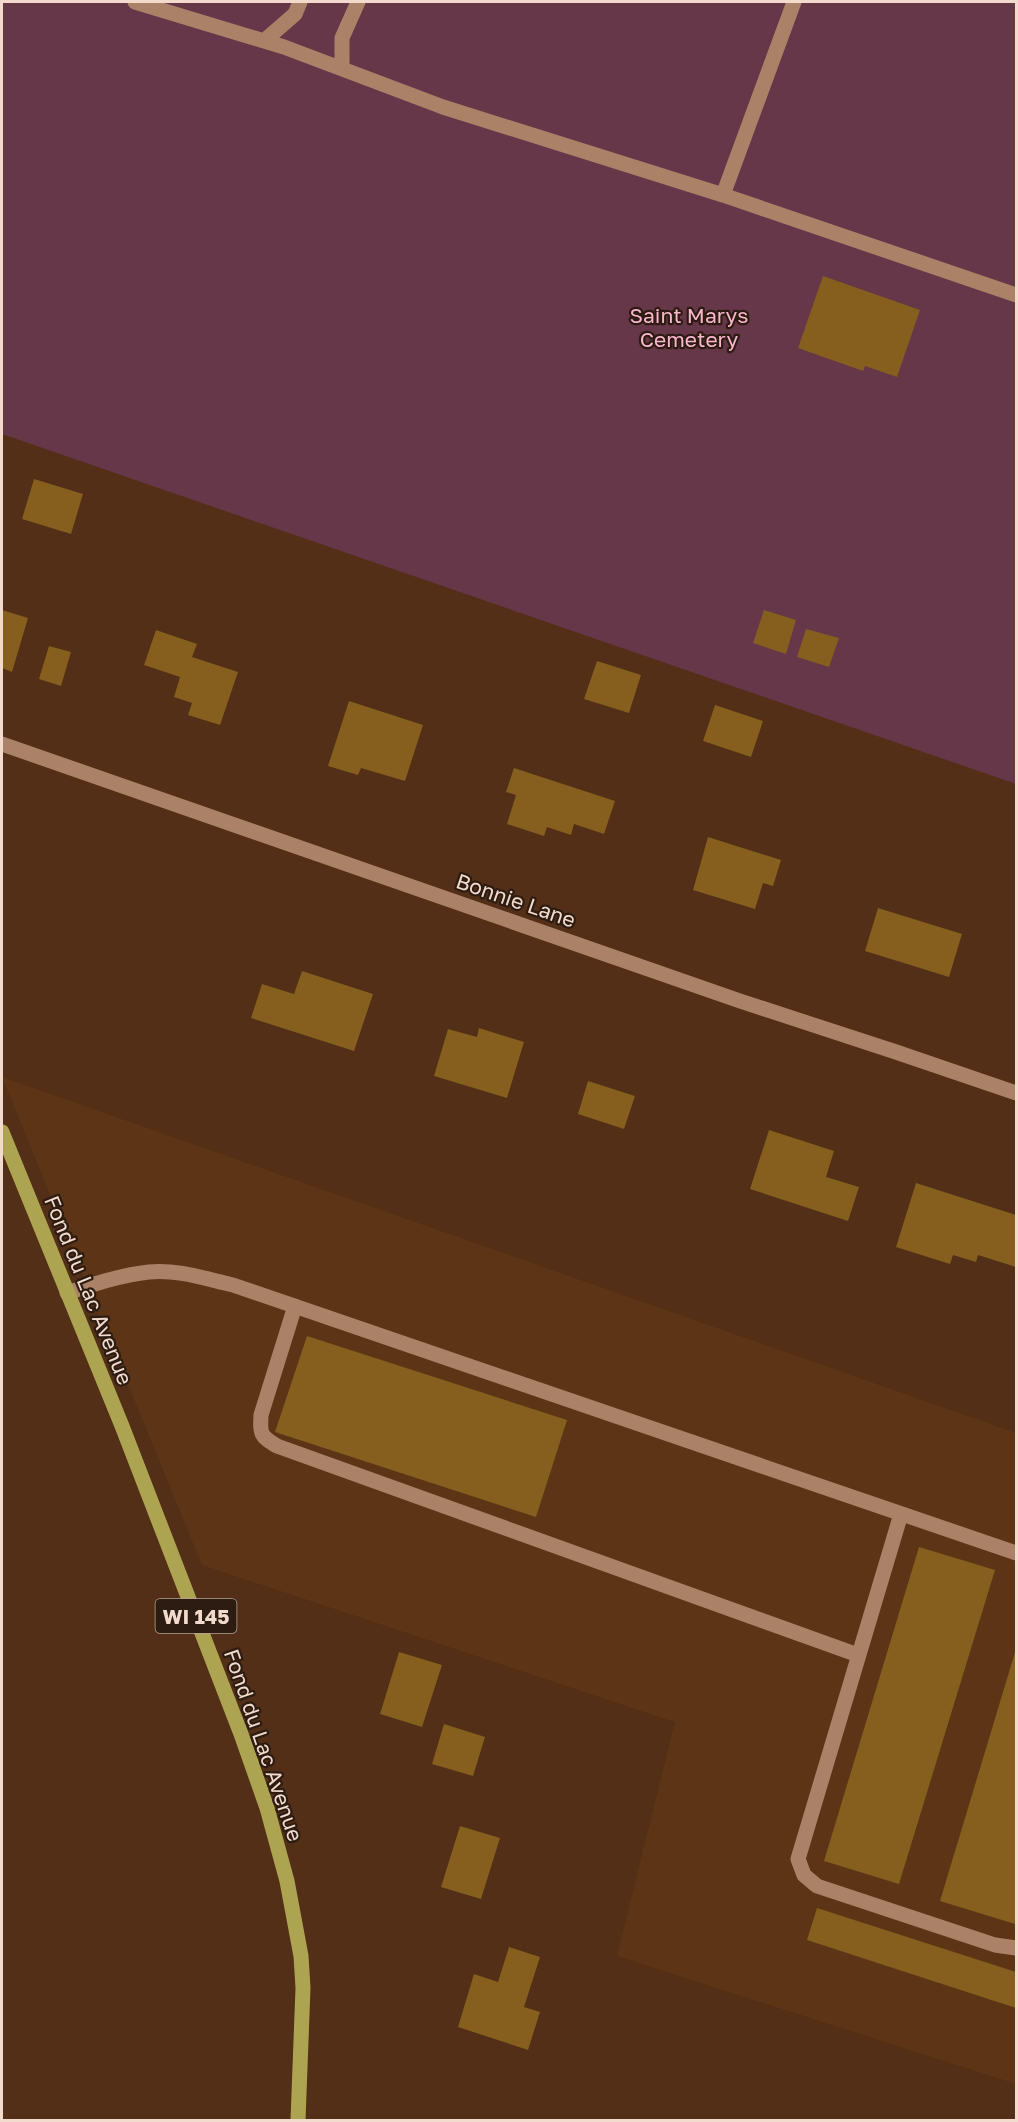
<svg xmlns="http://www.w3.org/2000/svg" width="1018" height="2122" font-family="'Golos Text',sans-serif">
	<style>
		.built { fill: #5d3516 }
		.green { fill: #663649 }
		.building { fill: #865e1d }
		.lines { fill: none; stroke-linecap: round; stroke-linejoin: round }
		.minor { stroke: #ab8268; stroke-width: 15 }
		.major { stroke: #aca451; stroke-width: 15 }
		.labels { text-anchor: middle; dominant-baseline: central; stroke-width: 4.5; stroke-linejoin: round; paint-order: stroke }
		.shield { fill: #2c1c11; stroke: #b7a295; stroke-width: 1.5 }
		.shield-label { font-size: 20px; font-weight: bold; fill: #f2dbcd }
		.park-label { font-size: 21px; fill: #fcb5cf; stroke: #2c1c11 }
		.street-label { font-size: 21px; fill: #f2dbcd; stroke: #2c1c11 }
	</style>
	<rect width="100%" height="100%" fill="#522f16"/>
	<!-- built -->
	<path class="built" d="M2,1077L1016,1433V2084L617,1956L675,1722L202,1565Z"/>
	<!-- green -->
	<path class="green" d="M2,2H1016V784L2,434Z"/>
	<!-- building -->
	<path class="building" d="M823,276L920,310L897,377L865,366L863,371L798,348Z
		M34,479L83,494L71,534L22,519Z
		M2,610L28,618L12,672L2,668Z
		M764,610L796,620L786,654L753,643Z
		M806,629L839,638L829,667L797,657Z
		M156,630L197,644L192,657L238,672L220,725L188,715L192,703L174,697L180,677L144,665Z
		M49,646L71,652L61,686L39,679Z
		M597,661L641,675L629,713L584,699Z
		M349,701L423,725L405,781L361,768L358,775L328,766Z
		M715,705L763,721L751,757L703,741Z
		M514,768L615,801L604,834L574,824L571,835L547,827L544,836L507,824L516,795L506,792Z
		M708,837L781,860L773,886L763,883L755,909L693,890Z
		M878,908L962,934L949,977L865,951Z
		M302,971L373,994L354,1051L251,1018L262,984L294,994Z
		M479,1028L524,1042L507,1098L434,1076L448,1029L477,1037Z
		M588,1081L635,1096L624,1129L578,1114Z
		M769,1130L834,1151L826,1177L859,1187L848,1221L750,1189Z
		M916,1183L1016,1215V1267L978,1255L976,1262L953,1255L950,1264L896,1247Z
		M307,1336L567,1420L536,1517L275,1432Z
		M919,1547L995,1570L899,1884L824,1861Z
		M1016,1649V1917L1015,1924L940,1901Z
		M399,1652L442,1665L422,1727L380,1714Z
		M444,1724L485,1737L473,1776L432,1764Z
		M460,1826L500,1838L481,1899L441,1887Z
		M817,1908L1016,1972V2008L807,1940Z
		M509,1947L540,1957L524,2007L540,2012L528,2050L458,2027L474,1974L498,1982Z"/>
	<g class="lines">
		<!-- minor -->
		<path class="minor" d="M135,2L284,47L443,107L723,195L1016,295
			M264,41L295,14L300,2
			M342,69V38L358,2
			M723,195L794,2
			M2,744L740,1001L896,1052L1016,1093
			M67,1293C94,1284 121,1275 149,1272C177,1269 206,1279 233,1285L1016,1553
			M295,1306L261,1415C260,1434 260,1436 277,1446L858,1655
			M901,1514L798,1859L804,1875L817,1886L995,1945L1016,1948"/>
		<!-- major -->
		<path class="major" d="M2,1132L122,1426L241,1734L267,1808L287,1881L301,1956L303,1988L298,2120"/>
	</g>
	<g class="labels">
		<!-- shield labels -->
		<rect class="shield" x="155.5" y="1599" width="81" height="34" rx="4.5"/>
		<g class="shield-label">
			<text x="196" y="1616">WI 145</text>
		</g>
		<!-- park labels -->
		<g class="park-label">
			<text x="689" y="315">Saint Marys<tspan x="689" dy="24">Cemetery</tspan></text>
		</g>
		<!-- street labels -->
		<g class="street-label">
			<text transform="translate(516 900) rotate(19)">Bonnie Lane</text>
			<text transform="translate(89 1290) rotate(68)">Fond du Lac Avenue</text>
			<text transform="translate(264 1745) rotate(71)">Fond du Lac Avenue</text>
		</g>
	</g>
	<!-- border -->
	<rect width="1018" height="2122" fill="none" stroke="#f2dbcd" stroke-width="6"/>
</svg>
